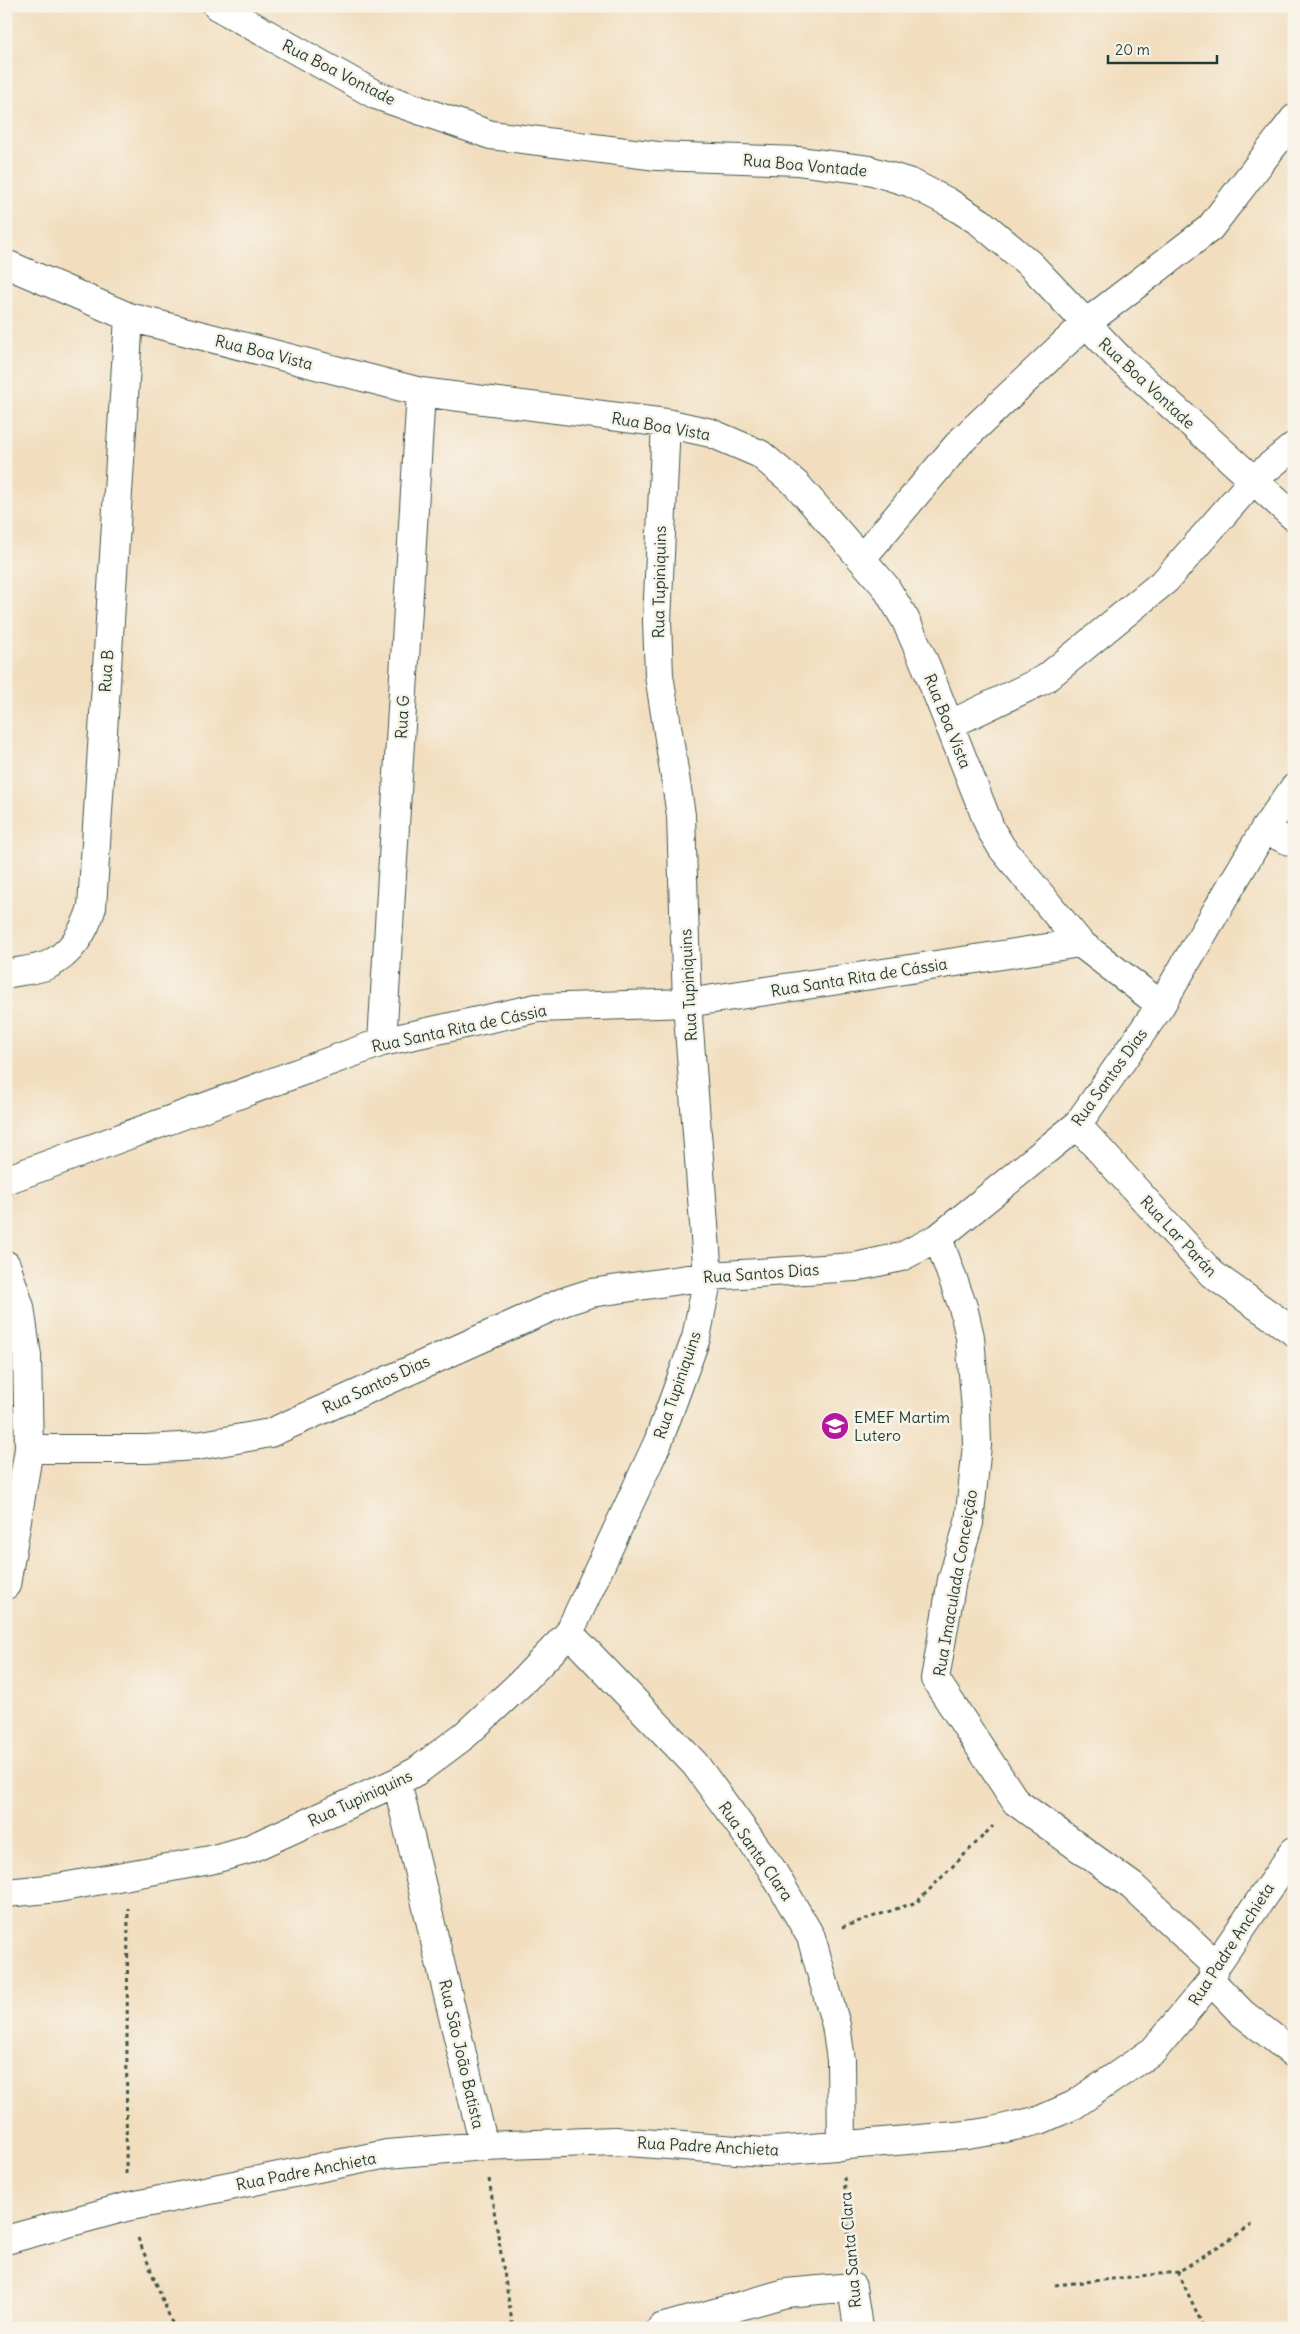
<svg xmlns="http://www.w3.org/2000/svg" width="1300" height="2334" font-family="Delius,sans-serif">
	<style>
		.lines { fill: none; stroke-linecap: round; stroke-linejoin: round }
		.minor-casing { stroke: #3f5549; stroke-width: 30 }
		.path { stroke: #3f5549; stroke-width: 3; stroke-dasharray: 4 4; stroke-linecap: butt }
		.minor { stroke: #fff; stroke-width: 28 }
		.labels { text-anchor: middle; dominant-baseline: central; stroke-width: 5; stroke-linejoin: round; paint-order: stroke }
		.street-label { font-size: 16px; fill: #1f3d34; stroke: #f7f3e8 }
		.poi-label { font-size: 16px; fill: #1f3d34; stroke: #f7f3e8; text-anchor: start }
	</style>
	<rect width="100%" height="100%" fill="#f7f3e8"/>
	<filter id="ink" filterUnits="userSpaceOnUse"><feTurbulence type="fractalNoise" baseFrequency=".02" numOctaves="2"/><feDisplacementMap in="SourceGraphic" scale="10" xChannelSelector="R" yChannelSelector="G"/><feConvolveMatrix kernelMatrix="1 2 1 2 8 2 1 2 1" color-interpolation-filters="sRGB"/></filter>
	<filter id="wash" filterUnits="userSpaceOnUse"><feTurbulence type="fractalNoise" baseFrequency=".0096" numOctaves="4" result="noise"/><feDisplacementMap in="SourceGraphic" scale="20" xChannelSelector="R" yChannelSelector="G"/><feGaussianBlur stdDeviation="1.12" result="paint"/><feColorMatrix in="noise" values="0 0 0 0 0 0 0 0 0 0 0 0 0 0 0 0 0 1.4 0 .05"/><feComposite in="paint" operator="in"/></filter>
	<g filter="url(#wash)">
		<rect width="100%" height="100%" fill="#f2debf"/>
	</g>
	<g filter="url(#ink)">
		<g class="lines">
			<defs>
				<path id="minor" d="M217,6L376,95L491,135L657,156L798,161L869,170L911,183L948,202L980,222L1032,266L1117,356L1294,517
					M6,264L129,317L421,392L666,423L711,433L760,454L797,485L885,586L905,619L926,666L991,830L1002,848L1080,943L1161,1005
					M862,558L960,442L1085,324L1210,228L1294,119
					M949,725L1045,679L1166,580L1253,480L1294,446
					M1264,830L1294,843
					M6,974C19,971 36,970 48,965C71,954 85,931 92,907L129,317
					M382,1042L421,392
					M1077,1125L1212,1274L1294,1332
					M6,1180L382,1042L537,1008L687,1003L1080,943
					M938,1238L963,1307L970,1337L976,1410L977,1445L969,1523L952,1580L935,1679L1016,1802L1132,1886L1216,1965
					M6,1265L20,1307L27,1356L29,1449L6,1585
					M29,1449H147L197,1446L270,1433L563,1302L591,1293L708,1276L855,1267L901,1257L938,1238L1077,1125L1161,1005L1264,830L1294,788
					M569,1633L695,1764L771,1868L811,1937L836,2025L841,2060L842,2146
					M397,1782L484,2146
					M6,1893L58,1888L210,1860L247,1850L397,1782L417,1771L465,1735L520,1684L569,1633L658,1442L696,1338L708,1276L687,1003L681,815L659,675L657,621L666,423
					M1211,1981L1242,2013L1294,2054
					M6,2240L126,2207L387,2154L484,2146L615,2141L764,2152L967,2135L993,2131L1040,2120L1074,2105L1154,2050L1211,1981L1216,1965L1294,1851
					M661,2328L786,2293L852,2287L858,2328"/>
			</defs>
			<!-- minor casing -->
			<use href="#minor" class="minor-casing"/>
			<!-- path -->
			<path class="path" d="M842,1927L917,1902L993,1826
				M126,2174L128,1908
				M844,2177L850,2254
				M489,2179L513,2328
				M138,2238L174,2328
				M1178,2272L1204,2328
				M1055,2285L1178,2272L1252,2225"/>
			<!-- minor -->
			<use href="#minor" class="minor"/>
		</g>
	</g>
	<!-- icons -->
	<defs>
		<symbol id="school-disc" viewBox="-11 -11 22 22"><circle r="9.5" fill="#b5179e" stroke="#f7f3e8"/><path d="M0-5L7-2L0 1L-7-2ZM-4 1L0 2.5L4 1V4Q0 6-4 4Z" fill="#fff"/></symbol>
	</defs>
	<g fill-rule="evenodd">
		<use href="#school-disc" x="819" y="1410" width="32" height="32"/>
	</g>
	<g class="labels">
		<!-- street labels -->
		<g class="street-label">
			<text transform="translate(339 72) rotate(27)">Rua Boa Vontade</text>
			<text transform="translate(805 165) rotate(5)">Rua Boa Vontade</text>
			<text transform="translate(264 352) rotate(14)">Rua Boa Vista</text>
			<text transform="translate(1147 383) rotate(43)">Rua Boa Vontade</text>
			<text transform="translate(661 426) rotate(10)">Rua Boa Vista</text>
			<text transform="translate(659 582) rotate(-89)">Rua Tupiniquins</text>
			<text transform="translate(106 671) rotate(-86)">Rua B</text>
			<text transform="translate(402 717) rotate(-87)">Rua G</text>
			<text transform="translate(948 721) rotate(68)">Rua Boa Vista</text>
			<text transform="translate(859 977) rotate(-9)">Rua Santa Rita de Cássia</text>
			<text transform="translate(688 985) rotate(-93)">Rua Tupiniquins</text>
			<text transform="translate(459 1028) rotate(-12)">Rua Santa Rita de Cássia</text>
			<text transform="translate(1109 1077) rotate(-54)">Rua Santos Dias</text>
			<text transform="translate(1179 1236) rotate(47)">Rua Lar Parán</text>
			<text transform="translate(761 1273) rotate(-4)">Rua Santos Dias</text>
			<text transform="translate(376 1384) rotate(-25)">Rua Santos Dias</text>
			<text transform="translate(677 1385) rotate(-71)">Rua Tupiniquins</text>
			<text transform="translate(955 1583) rotate(-80)">Rua Imaculada Conceição</text>
			<text transform="translate(360 1798) rotate(-25)">Rua Tupiniquins</text>
			<text transform="translate(756 1851) rotate(55)">Rua Santa Clara</text>
			<text transform="translate(1231 1944) rotate(-57)">Rua Padre Anchieta</text>
			<text transform="translate(462 2054) rotate(77)">Rua São João Batista</text>
			<text transform="translate(708 2146) rotate(3)">Rua Padre Anchieta</text>
			<text transform="translate(306 2171) rotate(-11)">Rua Padre Anchieta</text>
			<text transform="translate(850 2250) rotate(-95)">Rua Santa Clara</text>
		</g>
		<!-- poi labels -->
		<g class="poi-label">
			<text x="854" y="1417">EMEF Martim<tspan x="854" dy="18">Lutero</tspan></text>
		</g>
	</g>
	<!-- margin -->
	<rect width="1300" height="2334" fill="none" stroke="#f7f3e8" stroke-width="25"/>
	<!-- scale -->
	<path d="M1108 55v8h109v-8" fill="none" stroke="#1f3d34" stroke-width="2.5"/>
	<text x="1115" y="55" font-size="15" fill="#1f3d34" stroke="#f7f3e8" stroke-width="4" paint-order="stroke">20 m</text>
</svg>
